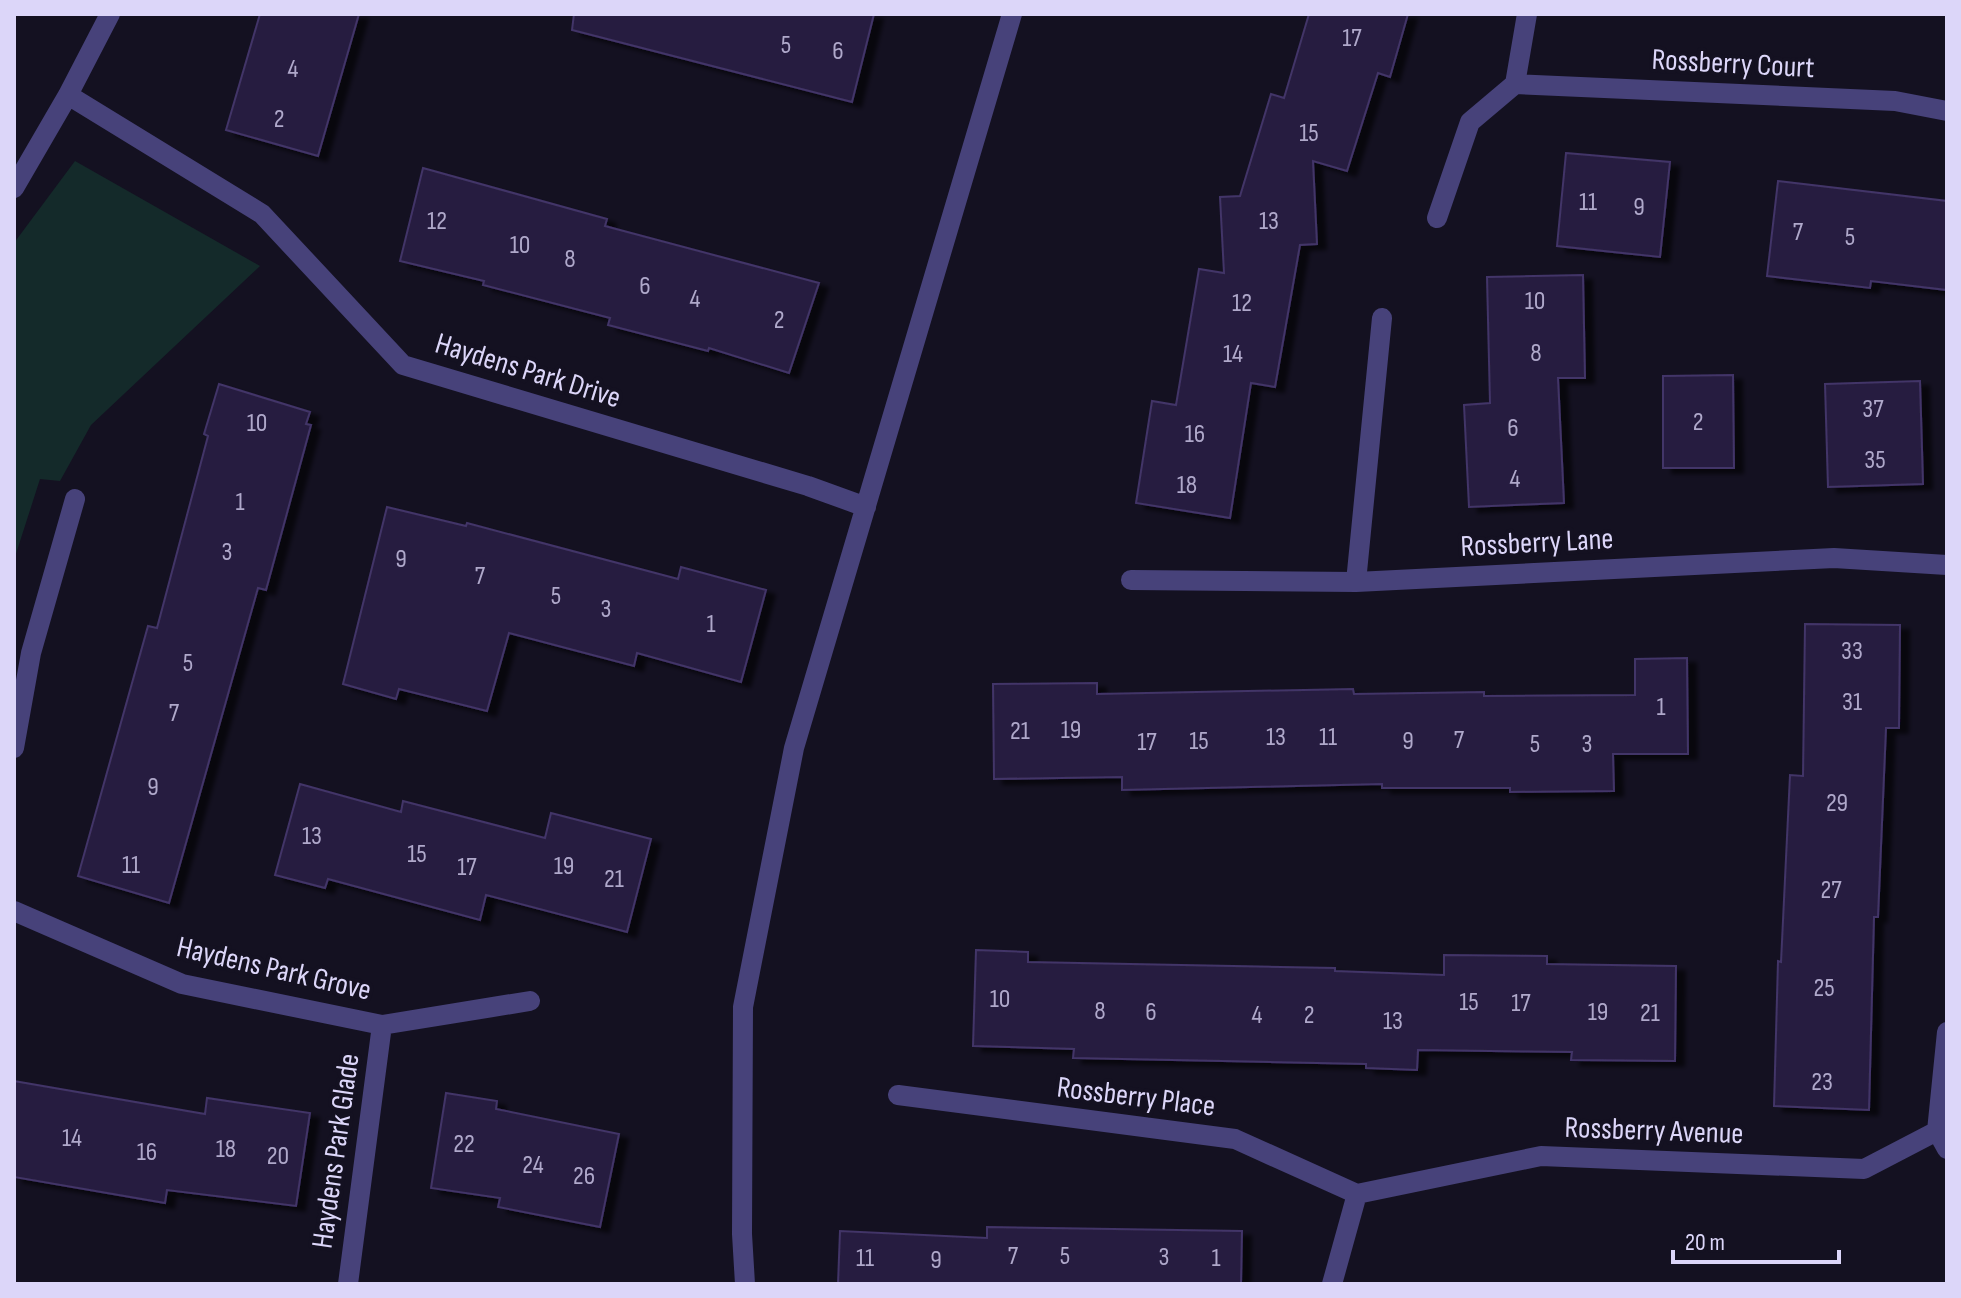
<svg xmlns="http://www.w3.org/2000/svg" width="1961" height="1298" font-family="'Sofia Sans Condensed',sans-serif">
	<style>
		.green { fill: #142a2a }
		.building { fill: #281f3f; stroke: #423468; stroke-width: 2; filter: url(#shadow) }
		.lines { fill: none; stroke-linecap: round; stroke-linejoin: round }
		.street { stroke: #47427a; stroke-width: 20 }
		.labels { text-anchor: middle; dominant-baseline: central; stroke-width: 8; stroke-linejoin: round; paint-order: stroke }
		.number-label { font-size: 26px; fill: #afa8ca }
		.street-label { font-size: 30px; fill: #dcd6f9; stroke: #141121 }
	</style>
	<defs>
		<filter id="shadow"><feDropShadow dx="9" dy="5" stdDeviation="2" flood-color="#0009"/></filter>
	</defs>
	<rect width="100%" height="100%" fill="#141121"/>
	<!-- green -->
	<path class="green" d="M75,161L260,266L91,425L60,481L40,479L14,560V243Z"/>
	<!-- building -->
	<path class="building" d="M260,14H359L318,156L226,130Z
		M574,14H874L852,102L572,30Z
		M1309,14H1408L1390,77L1378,73L1347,171L1313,161L1317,244L1300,245L1275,387L1251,383L1230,518L1136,503L1152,401L1176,405L1199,269L1224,273L1220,197L1240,196L1271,94L1284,98Z
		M1566,153L1670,162L1660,257L1557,246Z
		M423,168L607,219L605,226L819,283L789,373L709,348L708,351L608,325L610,318L483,285L484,281L400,261Z
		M1778,181L1947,201V290L1871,281L1870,288L1767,276Z
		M1583,275L1585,378H1558L1564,503L1469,507L1464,405L1490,403L1487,277Z
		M1733,375L1734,468H1663V376Z
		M1920,381L1923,484L1828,487L1825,384Z
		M219,384L310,412L306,424L311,425L266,590L258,588L169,903L78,876L148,626L157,628L208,436L204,434Z
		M387,507L466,526L467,523L678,579L681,567L766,590L741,682L637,653L634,666L509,633L487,711L399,689L396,699L343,684Z
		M1805,624L1900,625L1899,728H1886L1878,917H1874L1869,1110L1774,1106L1778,961L1781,962L1790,775L1803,776Z
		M1687,658L1688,754H1613L1614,791L1510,792V788H1382V784L1122,790V777L994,779L993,684L1097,683V694L1353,689L1354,694L1484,692V696L1635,695V659Z
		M300,784L401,812L403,801L545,838L551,813L651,839L627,932L486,895L480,920L328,879L325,888L275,875Z
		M976,950L1028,952V962L1335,968V971L1444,975V955L1547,956V964L1676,966L1675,1061L1571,1060L1572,1052L1418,1050L1417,1070L1366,1068V1064L1073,1058L1074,1049L973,1046Z
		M14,1081L205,1114L207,1098L310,1113L296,1206L167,1190L165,1203L14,1177Z
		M446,1093L497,1101L496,1109L619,1134L600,1227L498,1207L500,1198L431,1188Z
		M987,1227L1242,1231L1241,1284H838L840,1231L987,1238Z"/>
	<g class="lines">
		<!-- street -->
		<path class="street" d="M1515,84L1895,101L1947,111
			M68,95L262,214L403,365L808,486L866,507
			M14,188L68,95L110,14
			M1437,218L1470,122L1515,84L1527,14
			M1131,580L1356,582L1834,558L1947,565
			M1356,582L1382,318
			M14,748L31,653L75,499
			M14,911L182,984L382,1025L530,1001
			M898,1095L1235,1139L1357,1194
			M1937,1131L1947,1149
			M348,1284L382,1025
			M745,1284L742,1234L743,1007L794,748L1012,14
			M1332,1284L1357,1194L1541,1156L1864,1169L1937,1131L1947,1032"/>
	</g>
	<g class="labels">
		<!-- number labels -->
		<g class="number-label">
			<text x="1352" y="38">17</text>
			<text x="786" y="45">5</text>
			<text x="838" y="51">6</text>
			<text x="293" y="69">4</text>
			<text x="279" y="119">2</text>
			<text x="1309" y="133">15</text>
			<text x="1588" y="202">11</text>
			<text x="1639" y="207">9</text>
			<text x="437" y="221">12</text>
			<text x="1269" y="221">13</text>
			<text x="1798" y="232">7</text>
			<text x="1850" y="237">5</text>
			<text x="520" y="245">10</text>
			<text x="570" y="259">8</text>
			<text x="645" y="286">6</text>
			<text x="695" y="299">4</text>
			<text x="1535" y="301">10</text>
			<text x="1242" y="303">12</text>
			<text x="779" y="320">2</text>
			<text x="1536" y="353">8</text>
			<text x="1233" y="354">14</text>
			<text x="1873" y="409">37</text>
			<text x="1698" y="422">2</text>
			<text x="257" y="423">10</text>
			<text x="1513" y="428">6</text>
			<text x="1195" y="434">16</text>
			<text x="1875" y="460">35</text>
			<text x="1515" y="479">4</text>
			<text x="1187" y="485">18</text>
			<text x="240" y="502">1</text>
			<text x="227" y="552">3</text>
			<text x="401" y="559">9</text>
			<text x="480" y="576">7</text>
			<text x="556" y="596">5</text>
			<text x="606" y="609">3</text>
			<text x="711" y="624">1</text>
			<text x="1852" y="651">33</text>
			<text x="188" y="663">5</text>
			<text x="1852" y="702">31</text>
			<text x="1661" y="707">1</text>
			<text x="174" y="713">7</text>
			<text x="1071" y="730">19</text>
			<text x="1020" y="731">21</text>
			<text x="1276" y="737">13</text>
			<text x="1328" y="737">11</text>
			<text x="1459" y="740">7</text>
			<text x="1199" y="741">15</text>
			<text x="1408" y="741">9</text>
			<text x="1147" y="742">17</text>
			<text x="1535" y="744">5</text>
			<text x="1587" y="744">3</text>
			<text x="153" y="787">9</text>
			<text x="1837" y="803">29</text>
			<text x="312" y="836">13</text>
			<text x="417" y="854">15</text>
			<text x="131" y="865">11</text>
			<text x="564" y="866">19</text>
			<text x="467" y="867">17</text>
			<text x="614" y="879">21</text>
			<text x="1831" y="890">27</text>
			<text x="1824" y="988">25</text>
			<text x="1000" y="999">10</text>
			<text x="1469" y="1002">15</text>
			<text x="1521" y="1003">17</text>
			<text x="1100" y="1011">8</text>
			<text x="1151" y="1012">6</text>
			<text x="1598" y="1012">19</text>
			<text x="1650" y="1013">21</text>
			<text x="1257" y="1015">4</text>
			<text x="1309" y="1015">2</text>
			<text x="1393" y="1021">13</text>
			<text x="1822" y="1082">23</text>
			<text x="72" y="1138">14</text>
			<text x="464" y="1144">22</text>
			<text x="226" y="1149">18</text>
			<text x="147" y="1152">16</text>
			<text x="278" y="1156">20</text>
			<text x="533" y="1165">24</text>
			<text x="584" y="1176">26</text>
			<text x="1013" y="1256">7</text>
			<text x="1065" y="1256">5</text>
			<text x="1164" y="1257">3</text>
			<text x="865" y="1258">11</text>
			<text x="1216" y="1258">1</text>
			<text x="936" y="1260">9</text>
		</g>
		<!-- street labels -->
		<g class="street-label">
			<text transform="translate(1733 64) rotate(3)">Rossberry Court</text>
			<text transform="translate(528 371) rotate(17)">Haydens Park Drive</text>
			<text transform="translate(1537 543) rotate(-3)">Rossberry Lane</text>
			<text transform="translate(274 969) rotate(13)">Haydens Park Grove</text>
			<text transform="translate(1136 1097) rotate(7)">Rossberry Place</text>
			<text transform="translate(1654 1131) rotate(2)">Rossberry Avenue</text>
			<text transform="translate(336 1151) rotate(-82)">Haydens Park Glade</text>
		</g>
	</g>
	<!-- border -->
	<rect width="1961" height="1298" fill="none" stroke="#dcd6f9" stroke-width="32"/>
	<!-- scale -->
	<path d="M1673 1250v12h166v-12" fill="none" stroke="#dcd6f9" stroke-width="4"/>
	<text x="1685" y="1250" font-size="24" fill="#dcd6f9" stroke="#141121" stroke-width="6" paint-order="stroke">20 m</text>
</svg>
